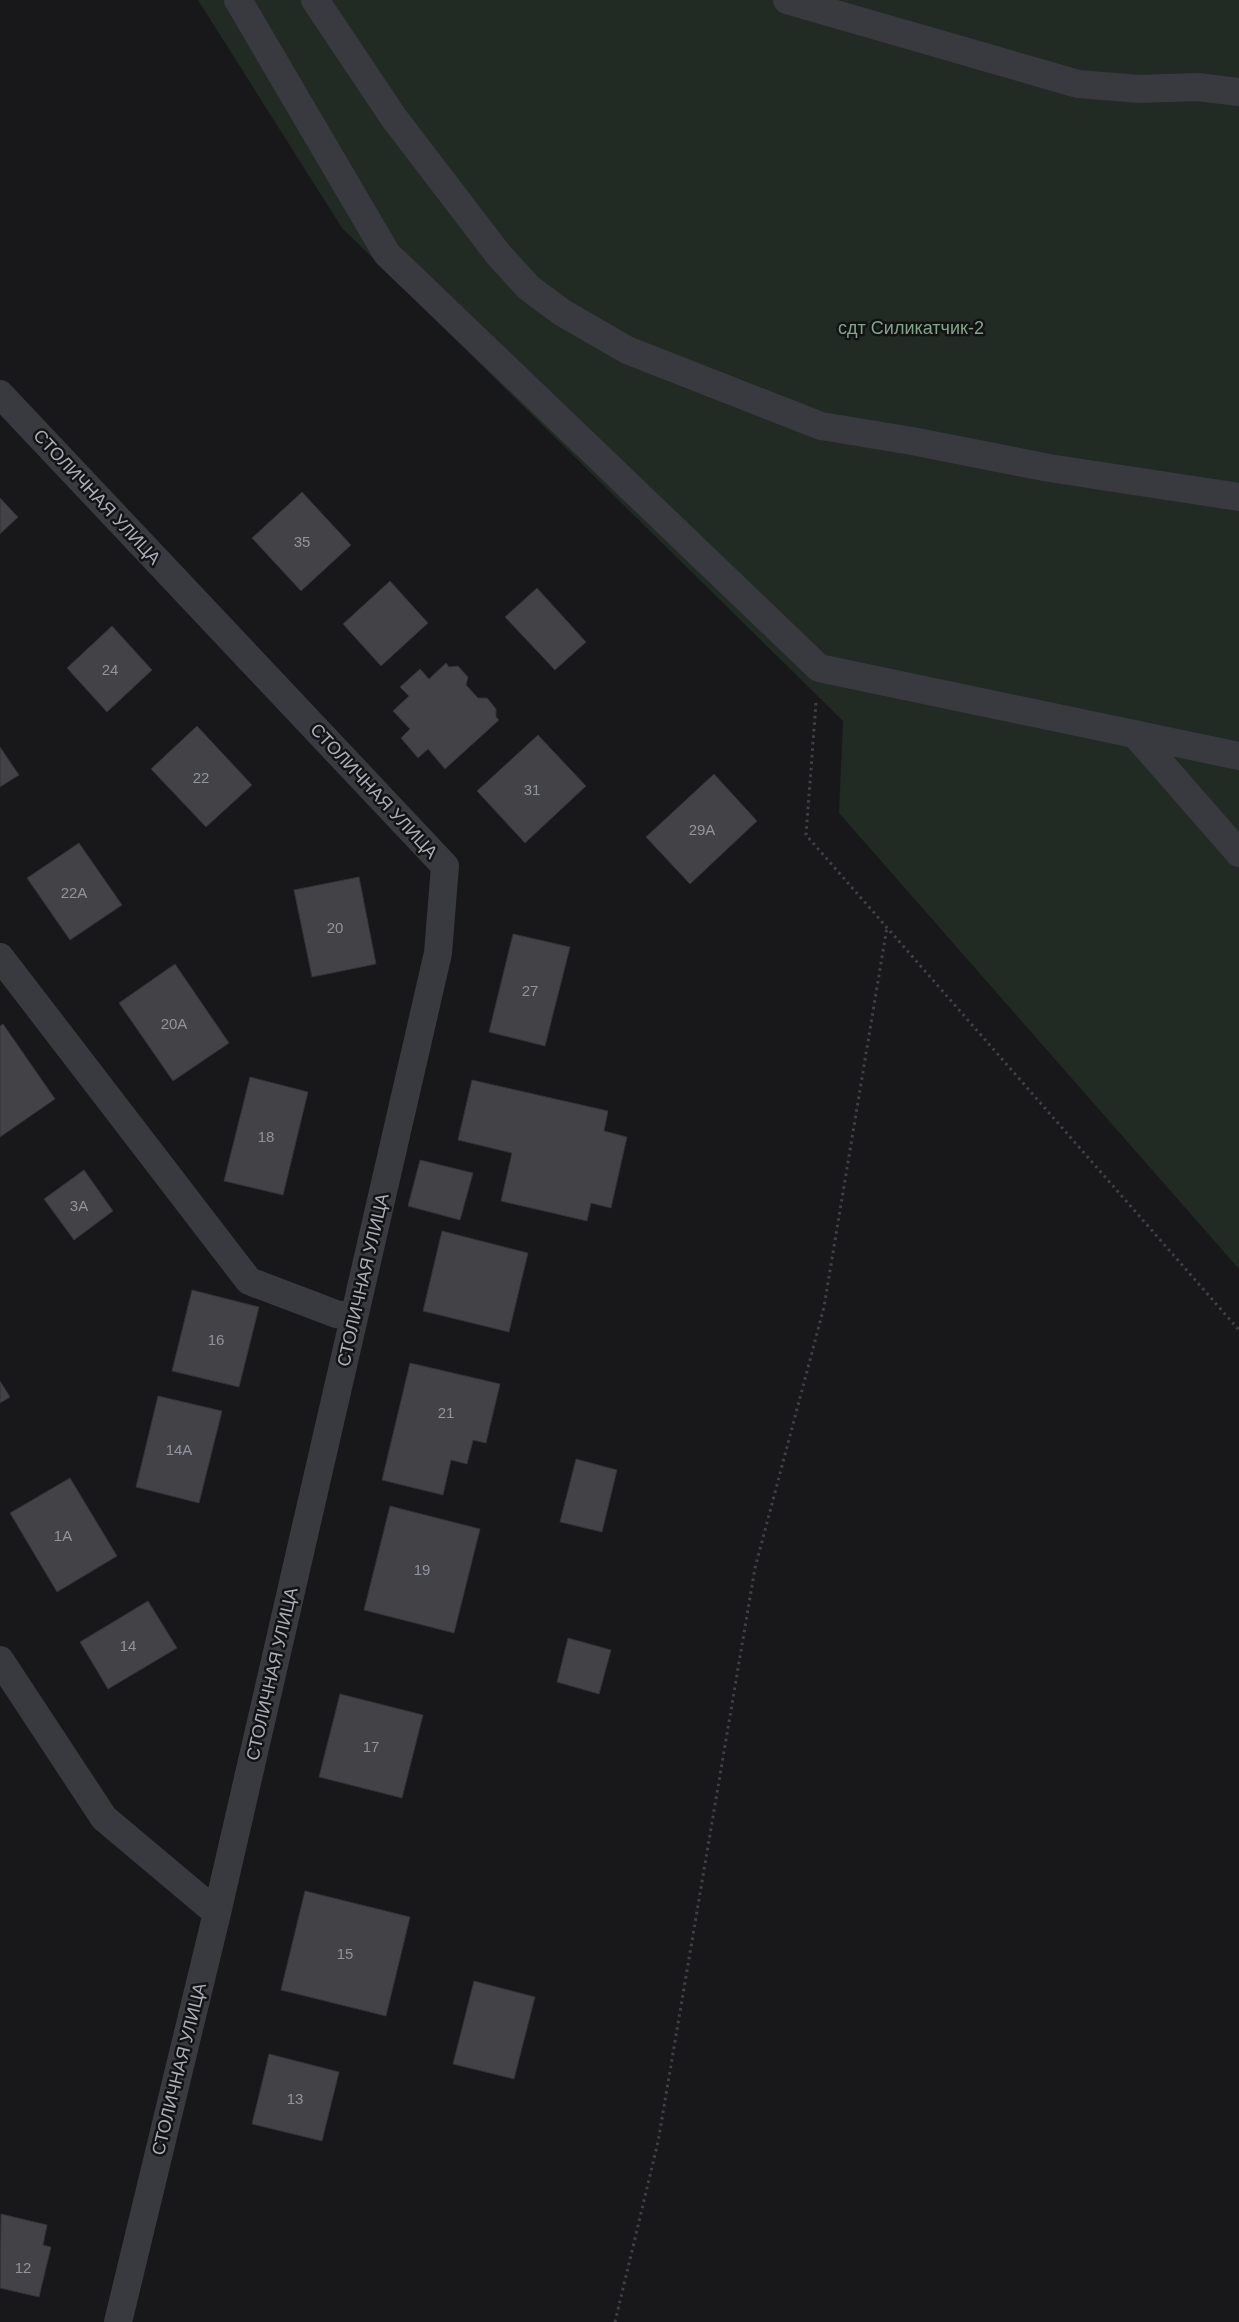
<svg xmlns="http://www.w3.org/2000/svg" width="1239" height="2322" font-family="Arial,sans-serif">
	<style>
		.green { fill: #222a24 }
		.building { fill: #434347; stroke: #333236 }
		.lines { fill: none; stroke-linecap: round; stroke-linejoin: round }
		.path { stroke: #3f4146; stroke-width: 3; stroke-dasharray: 2.5 4; stroke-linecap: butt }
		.minor { stroke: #393a3f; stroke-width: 28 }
		.labels { text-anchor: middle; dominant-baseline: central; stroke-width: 5; stroke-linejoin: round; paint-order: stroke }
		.number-label { font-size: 15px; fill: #91939d }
		.park-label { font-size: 18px; fill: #82a587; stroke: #131315 }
		.street-label { font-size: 18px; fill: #abaeba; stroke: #131315 }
	</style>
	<rect width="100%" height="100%" fill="#18181a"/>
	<!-- green -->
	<path class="green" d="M198,0H1239V1269L839,813L843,721L342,228Z"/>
	<!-- building -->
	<path class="building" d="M302,492L351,545L301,591L252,538Z
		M0,498L18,517L0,534Z
		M390,581L428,623L381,666L343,624Z
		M537,588L586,642L555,670L505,617Z
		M112,626L152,670L107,712L67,668Z
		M446,663L449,667L458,666L468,677L466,685L478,698H487L496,709V717L499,720L445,769L428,749L418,758L401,738L410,729L393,711L409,696L400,687L420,669L429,679Z
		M197,726L252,785L206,827L151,769Z
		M538,735L586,786L525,843L477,791Z
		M0,747L19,775L0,787Z
		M714,774L757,821L690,884L646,837Z
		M79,843L122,905L70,940L27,878Z
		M359,877L376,964L312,977L294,890Z
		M513,934L570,947L545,1046L489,1032Z
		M175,964L229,1043L173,1081L119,1003Z
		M3,1024L55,1099L0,1137V1026Z
		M250,1077L308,1092L283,1195L224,1181Z
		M472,1080L608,1111L604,1131L627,1137L611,1208L591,1203L587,1221L501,1201L512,1153L458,1140Z
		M420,1160L473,1173L460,1220L408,1206Z
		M84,1170L113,1211L74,1240L44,1199Z
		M442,1231L528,1253L509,1332L423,1311Z
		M192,1290L259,1307L239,1387L172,1371Z
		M410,1363L500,1384L486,1443L473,1440L467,1464L451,1460L443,1495L382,1480Z
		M0,1381L10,1397L0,1403Z
		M158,1396L222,1411L199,1503L136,1487Z
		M576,1459L617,1470L602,1532L560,1522Z
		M70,1478L117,1556L57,1592L10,1513Z
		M390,1506L480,1529L454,1633L364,1610Z
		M148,1601L177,1648L108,1689L80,1642Z
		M568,1638L611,1650L599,1694L557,1682Z
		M340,1694L423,1715L402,1798L319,1777Z
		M305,1891L410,1917L386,2016L281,1990Z
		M474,1981L535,1997L514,2079L453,2064Z
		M269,2054L339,2072L322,2141L252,2124Z
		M1,2214L47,2225L43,2245L51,2247L39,2297L0,2288Z"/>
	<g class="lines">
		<!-- path -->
		<path class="path" d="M816,703L806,835L1239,1330
			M615,2322L658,2142L755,1568L824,1307L887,927"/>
		<!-- minor -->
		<path class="minor" d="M238,0L387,254L819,668L1239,756
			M315,0L394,118L498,254L529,288L563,313L627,350L821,426L912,441L1049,468L1239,497
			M787,0L1078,84L1140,89L1197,87L1239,92
			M0,394L445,866L438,953L217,1913L118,2322
			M1135,734L1239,853
			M0,957L249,1281L336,1314L354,1317
			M0,1660L104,1818L217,1913"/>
	</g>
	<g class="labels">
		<!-- number labels -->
		<g class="number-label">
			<text x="302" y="541">35</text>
			<text x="110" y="669">24</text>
			<text x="201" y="777">22</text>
			<text x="532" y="789">31</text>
			<text x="702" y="829">29А</text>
			<text x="74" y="892">22А</text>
			<text x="335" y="927">20</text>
			<text x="530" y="990">27</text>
			<text x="174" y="1023">20А</text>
			<text x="266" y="1136">18</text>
			<text x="79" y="1205">3А</text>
			<text x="216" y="1339">16</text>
			<text x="446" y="1412">21</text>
			<text x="179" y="1449">14А</text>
			<text x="63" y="1535">1А</text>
			<text x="422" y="1569">19</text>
			<text x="128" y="1645">14</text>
			<text x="371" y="1746">17</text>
			<text x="345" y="1953">15</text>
			<text x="295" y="2098">13</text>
			<text x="23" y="2267">12</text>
		</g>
		<!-- park labels -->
		<g class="park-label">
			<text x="911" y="328">сдт Силикатчик-2</text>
		</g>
		<!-- street labels -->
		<g class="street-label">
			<text transform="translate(97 497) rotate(47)">СТОЛИЧНАЯ УЛИЦА</text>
			<text transform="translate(374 791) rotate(47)">СТОЛИЧНАЯ УЛИЦА</text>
			<text transform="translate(363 1280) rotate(-77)">СТОЛИЧНАЯ УЛИЦА</text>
			<text transform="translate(272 1674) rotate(-77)">СТОЛИЧНАЯ УЛИЦА</text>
			<text transform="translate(179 2069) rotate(-76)">СТОЛИЧНАЯ УЛИЦА</text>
		</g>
	</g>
</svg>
